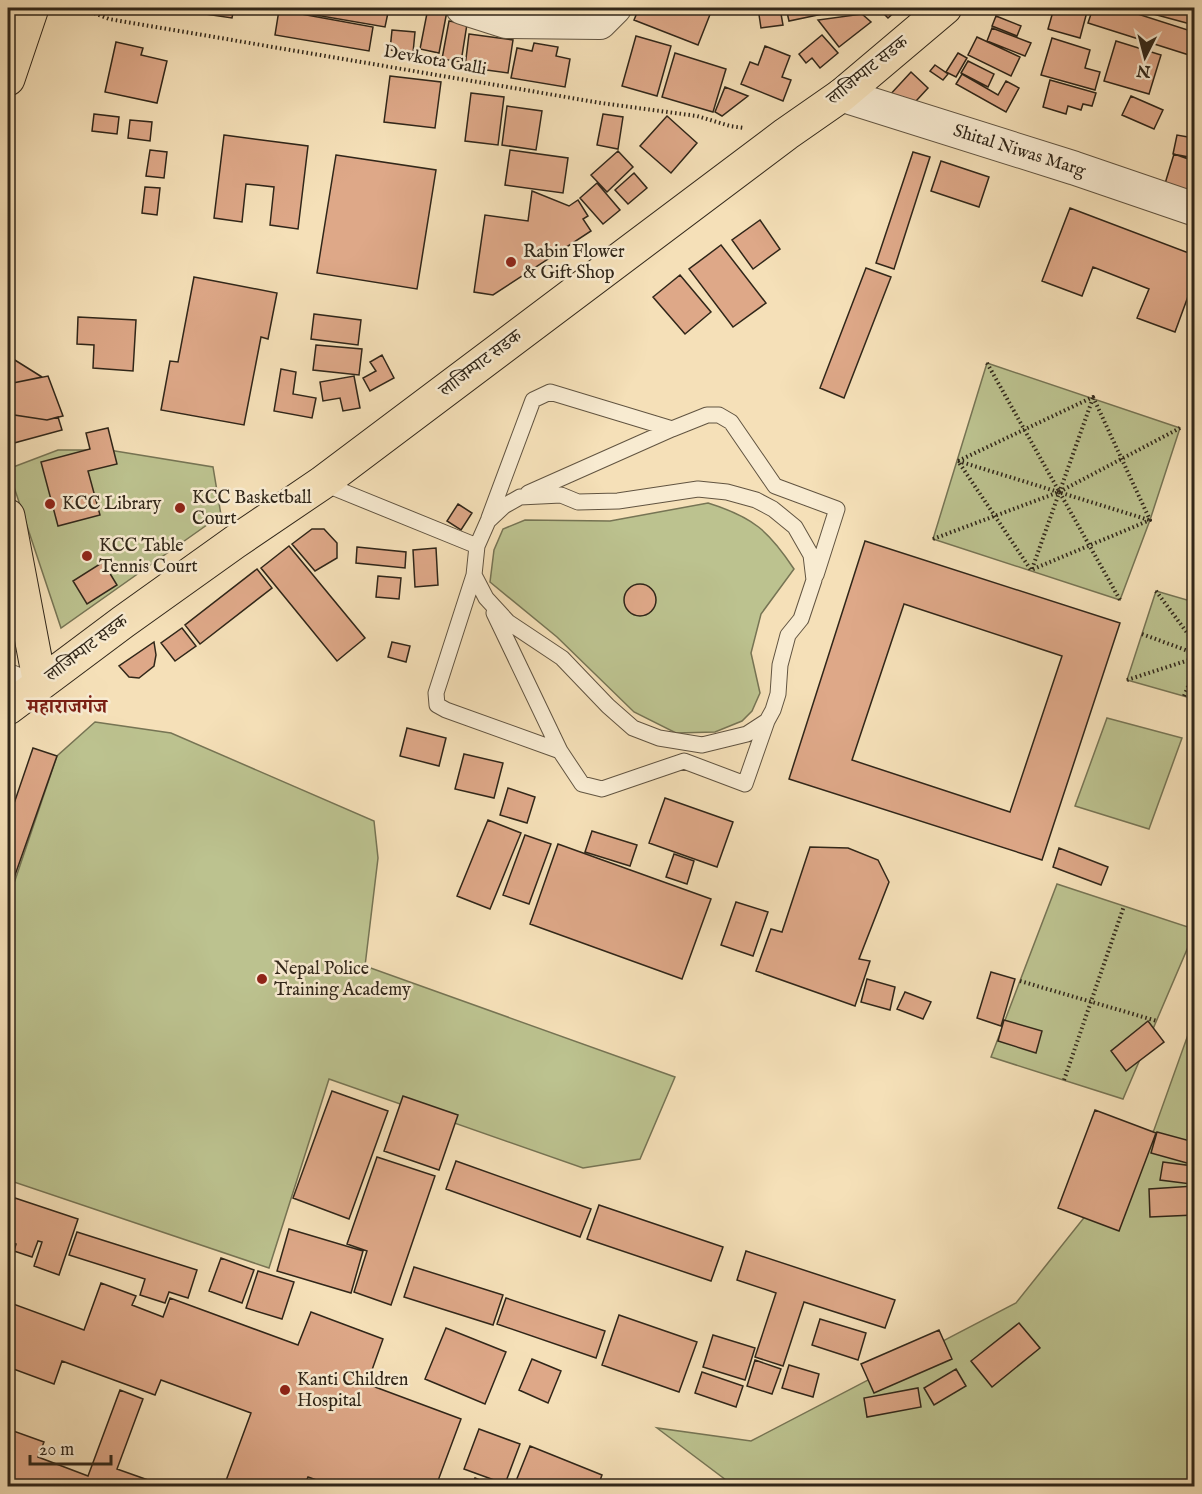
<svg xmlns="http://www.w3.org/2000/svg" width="1202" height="1494" font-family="'IM FELL English','Noto Serif Devanagari',serif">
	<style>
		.green { fill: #bcc28f; stroke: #767454; stroke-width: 1.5 }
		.building { fill: #dea888; stroke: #302619; stroke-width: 1.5; fill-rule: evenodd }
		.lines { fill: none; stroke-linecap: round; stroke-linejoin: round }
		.service-casing { stroke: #615441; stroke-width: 17 }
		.minor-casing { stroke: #615441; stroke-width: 34 }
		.tertiary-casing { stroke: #615441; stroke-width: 35 }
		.primary-casing { stroke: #302619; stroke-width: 35 }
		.path { stroke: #302619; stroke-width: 4; stroke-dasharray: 1.5 3; stroke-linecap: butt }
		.service { stroke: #f8ebd1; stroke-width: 15 }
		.minor { stroke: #f8ebd1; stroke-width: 32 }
		.tertiary { stroke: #f8ebd1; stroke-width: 33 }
		.primary { stroke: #f5e0b8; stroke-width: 33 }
		.poi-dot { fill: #8f2418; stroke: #f8ebd1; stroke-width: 2 }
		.labels { text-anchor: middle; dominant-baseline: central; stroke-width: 5; stroke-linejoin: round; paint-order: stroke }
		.street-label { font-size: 18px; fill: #302619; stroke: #f8ebd1 }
		.poi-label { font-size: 18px; fill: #302619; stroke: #f8ebd1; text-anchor: start }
		.neighbourhood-label { font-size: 20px; font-weight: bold; fill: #7a1f14; stroke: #f8ebd1 }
	</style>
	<rect width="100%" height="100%" fill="#f5e0b8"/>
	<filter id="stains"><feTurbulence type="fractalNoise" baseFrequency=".00333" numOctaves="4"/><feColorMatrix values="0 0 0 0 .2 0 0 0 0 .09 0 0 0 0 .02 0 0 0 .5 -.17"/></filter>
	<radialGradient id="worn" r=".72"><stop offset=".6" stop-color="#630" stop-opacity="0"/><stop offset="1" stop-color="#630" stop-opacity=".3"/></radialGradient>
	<!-- green -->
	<path class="green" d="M987,363L1180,428L1150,520L1120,600L933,539Z
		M58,450H109L213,467L221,515L61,628L8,469Z
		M708,503C753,517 769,531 794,569L761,614L751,653L760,693L752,711L742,721L715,732L676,733L634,712L557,637L490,582L494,550L503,529L525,520L610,521Z
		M1156,591L1194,602V699L1127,680Z
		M1107,718L1182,738L1149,829L1075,806Z
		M95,722L171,733L374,821L378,858L365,966L675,1077L640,1159L583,1168L329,1079L269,1268L8,1180V901L57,756Z
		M1057,884L1194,929V933L1123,1099L991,1057Z
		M1194,1018V1486H734L657,1428L751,1441L1016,1303L1154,1130Z"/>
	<!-- building -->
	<path class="building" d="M164,8H234L232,18Z
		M275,8H389L385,27Z
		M428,8L447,11L439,53L420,49Z
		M639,8H700L711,12L698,45L634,20Z
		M758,8H780L783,25L761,28Z
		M786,8H836L837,11L789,21Z
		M840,8H866L841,12Z
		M878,8H899L888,18Z
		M1054,8H1088L1080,38L1048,29Z
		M1093,8H1119L1194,32V39L1189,55L1088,23Z
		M1131,8H1194V25Z
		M279,10L373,27L369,51L275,35Z
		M862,14L871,22L839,47L818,20Z
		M996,16L1021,26L1017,36L992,26Z
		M449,21L467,24L461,62L442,59Z
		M992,28L1031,43L1025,56L987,41Z
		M392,30L415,32L413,53L390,50Z
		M469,34L513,40L508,73L465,67Z
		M822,35L838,53L820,68L812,58L806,63L799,54Z
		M636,36L671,46L657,96L622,86Z
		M977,37L1020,57L1011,76L968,55Z
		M1052,38L1090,50L1085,68L1100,72L1095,90L1041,75Z
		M1116,41L1161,55L1149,94L1104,81Z
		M116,42L143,48L141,55L167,61L157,103L105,92Z
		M534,43L558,47L556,56L570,59L565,87L511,78L517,48L532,51Z
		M765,46L790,56L782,77L791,80L783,101L741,84L750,62L758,65Z
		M675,53L726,69L713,112L662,97Z
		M958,53L967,58L956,77L946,72Z
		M968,61L994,74L988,87L961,73Z
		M935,65L948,74L943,80L930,71Z
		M911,72L928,88L905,113L888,97Z
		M962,74L998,95L1006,81L1019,88L1006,112L956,84Z
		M390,76L441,82L435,128L384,122Z
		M1050,80L1096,93L1092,106L1083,104L1081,110L1068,106L1066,114L1043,107Z
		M725,87L748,96L722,116L715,112Z
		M471,93L504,97L498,145L465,141Z
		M1131,96L1163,110L1154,129L1122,115Z
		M507,106L542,111L536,150L502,145Z
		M94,114L119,117L117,134L92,131Z
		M603,114L623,117L618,149L597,145Z
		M667,116L697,143L671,173L640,146Z
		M130,120L152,122L150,141L128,138Z
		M1194,133V158L1173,154L1177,135L1194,138Z
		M224,135L308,146L298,229L270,225L274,187L246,184L242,222L214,218Z
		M150,150L167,152L164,178L146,176Z
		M510,150L568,158L563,193L505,185Z
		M618,151L633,167L607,192L591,175Z
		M913,152L930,157L894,269L876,263Z
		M1174,154L1194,161V195L1164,187Z
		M336,155L436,170L417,289L317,273Z
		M941,161L989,177L979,207L931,191Z
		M634,173L647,188L628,204L615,190Z
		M597,183L620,210L603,224L580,198Z
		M145,187L160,188L157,215L142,213Z
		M532,191L569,206L578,200L588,216L583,219L591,231L493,295L474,292L485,215L528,221Z
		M1070,208L1194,255V280L1175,332L1137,318L1149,289L1093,267L1082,296L1042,281Z
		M760,220L780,249L753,269L732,240Z
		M721,245L766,303L733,327L689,269Z
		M866,268L891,277L844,398L820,388Z
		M680,275L711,312L685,334L653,297Z
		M194,277L277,293L268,339L261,337L244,425L161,410L170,361L178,362Z
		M314,314L361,320L358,345L311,339Z
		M78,317L136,320L133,371L93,368L94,345L77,344Z
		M316,345L362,349L359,375L313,370Z
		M382,355L394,378L370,391L363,378L376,371L370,362Z
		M10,357L42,377L8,384V358Z
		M281,369L296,372L293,394L316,398L312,418L274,411Z
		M48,376L63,416L47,420L8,414V384Z
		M354,376L360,408L343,411L340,398L323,401L320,382Z
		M8,414L47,420L58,417L62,430L14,443L8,423Z
		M108,428L117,464L88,471L100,515L58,526L41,462L90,449L86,433Z
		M458,504L472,513L461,530L447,521Z
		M312,529H324L337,543V558L315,571L292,544Z
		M865,541L1120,623L1042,860L789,779ZM904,604L1062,656L1010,812L852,760Z
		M289,546L365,638L337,661L261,568Z
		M357,547L406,552L405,568L356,563Z
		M436,548L438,585L415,587L413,550Z
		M103,562L117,585L87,604L73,581Z
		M257,569L272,588L200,644L185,625Z
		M378,576L401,578L399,599L376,597Z
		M624 600a16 16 0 1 1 32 0a16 16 0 1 1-32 0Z
		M182,628L196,646L175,661L161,643Z
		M154,642L156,655L154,666L139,678L129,677L119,666Z
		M392,642L410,646L406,662L388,657Z
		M407,728L446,738L439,766L400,756Z
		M33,748L57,756L8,895V821Z
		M464,754L503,763L494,798L455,789Z
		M508,788L535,797L527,823L500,815Z
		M665,798L733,822L717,867L649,843Z
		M488,820L521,833L490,909L457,896Z
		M592,831L637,845L630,866L585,852Z
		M525,835L551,844L529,904L503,895Z
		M558,844L711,899L682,979L530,924Z
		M810,847L848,848L878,860L889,882L859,959L870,961L855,1006L756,971L771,929L782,932Z
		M1059,848L1108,867L1101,885L1053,867Z
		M674,854L694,861L687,884L666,877Z
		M736,902L768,912L753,956L721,945Z
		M991,972L1015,979L1001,1026L977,1018Z
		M867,979L895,987L890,1010L861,1002Z
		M905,992L931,1002L923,1019L897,1009Z
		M1004,1020L1042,1031L1036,1053L998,1041Z
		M1148,1021L1164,1042L1126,1071L1111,1051Z
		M332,1091L388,1111L349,1219L293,1198Z
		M403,1096L458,1115L439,1170L384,1151Z
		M1095,1110L1156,1133L1119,1231L1058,1208Z
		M1157,1132L1194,1142V1165L1151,1153Z
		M377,1157L435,1176L391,1305L354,1292L367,1251L347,1244Z
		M456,1161L591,1209L580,1237L446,1189Z
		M1163,1162L1193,1166L1191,1184L1160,1180Z
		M1194,1186V1215L1150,1217L1149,1189Z
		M15,1198L78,1219L59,1275L34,1266L42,1242L38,1241L32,1257L14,1251L16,1244L8,1242L13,1225L8,1223V1220Z
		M599,1205L723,1247L711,1281L587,1239Z
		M289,1229L363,1251L351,1293L277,1271Z
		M77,1232L197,1270L188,1298L169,1292L165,1303L140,1295L145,1279L69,1255Z
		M746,1251L895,1300L885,1328L804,1302L783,1366L755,1357L776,1293L737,1280Z
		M221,1258L254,1270L242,1303L209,1291Z
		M414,1267L503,1295L493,1325L404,1297Z
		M258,1271L294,1282L282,1319L246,1308Z
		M101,1283L136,1296L132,1305L163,1317L170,1298L298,1345L311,1312L383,1339L367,1384L461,1419L436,1486H333L308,1477L304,1486H224L251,1413L161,1380L155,1395L62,1361L54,1384L8,1367V1302L84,1330Z
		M506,1298L605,1331L596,1358L497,1324Z
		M619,1315L697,1342L679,1392L602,1365Z
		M820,1319L866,1333L858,1360L812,1345Z
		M1019,1323L1040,1348L992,1387L971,1361Z
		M446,1328L506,1352L485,1404L425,1379Z
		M939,1330L952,1359L874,1393L861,1364Z
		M713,1335L755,1348L745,1380L703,1367Z
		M532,1359L561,1371L548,1403L519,1390Z
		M755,1360L781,1369L772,1394L747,1386Z
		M789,1365L819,1374L813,1397L782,1388Z
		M956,1369L966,1386L934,1405L924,1388Z
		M702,1372L743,1386L736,1407L695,1393Z
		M918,1388L921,1407L867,1417L864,1398Z
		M120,1390L143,1399L117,1469L165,1486H8V1429L44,1442L38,1457L88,1476Z
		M479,1429L520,1444L505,1484L464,1469Z
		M530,1446L602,1475L598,1486H514Z
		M475,1478L494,1486H471Z"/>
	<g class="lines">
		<defs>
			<path id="service" d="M322,483L477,546
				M698,489L727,492L756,500L773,509L795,527L811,555L814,580L801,619L788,635L780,665L778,694L773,710L767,721L747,734L702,745L659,738L633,728L608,706L562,658L508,622L486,598L474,575L477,546L488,521L504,506L520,497L561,495L578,502L618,501Z
				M528,493L672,429L707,415H719L731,422L775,486L837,509L816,575
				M489,518L533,400L550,392L672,429
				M474,575L436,693L437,705L446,710L560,751
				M494,613L560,751L582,784L602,789L684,761L745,784L767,721
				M8,671L40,684"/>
			<path id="minor" d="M462,8L506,22L600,23L615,8"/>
			<g id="tertiary">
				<path id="s1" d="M842,95L1074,168L1194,209"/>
			</g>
			<path id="primary" d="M8,79L32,8
				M8,516L40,684
				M8,708L123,622L235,542L322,483L786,134L842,95L945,8"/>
		</defs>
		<!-- service casing -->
		<use href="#service" class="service-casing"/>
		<!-- minor casing -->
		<use href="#minor" class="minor-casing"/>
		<!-- tertiary casing -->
		<use href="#tertiary" class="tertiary-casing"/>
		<!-- primary casing -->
		<use href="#primary" class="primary-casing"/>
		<!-- path -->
		<path class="path" d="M82,8L109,19L601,103L697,116L730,126L744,128
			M987,363L1120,600
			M1093,397L1150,520L1031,570L958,461Z
			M958,461L1149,520
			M933,539L1059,492L1180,428
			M1032,569L1093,398
			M1156,591L1194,642
			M1142,634L1191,652
			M1192,659L1191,652L1194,648
			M1127,680L1192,659
			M1184,696L1194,673
			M1020,981L1157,1021
			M1064,1080L1124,906"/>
		<!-- service -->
		<use href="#service" class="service"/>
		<!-- minor -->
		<use href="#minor" class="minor"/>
		<!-- tertiary -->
		<use href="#tertiary" class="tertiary"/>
		<!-- primary -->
		<use href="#primary" class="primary"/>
	</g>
	<!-- markers -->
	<g class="poi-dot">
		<circle cx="511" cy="262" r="6"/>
		<circle cx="50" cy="504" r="6"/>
		<circle cx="180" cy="508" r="6"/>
		<circle cx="87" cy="556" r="6"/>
		<circle cx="262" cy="979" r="6"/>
		<circle cx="285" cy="1390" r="6"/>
	</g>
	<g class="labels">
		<!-- street labels -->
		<g class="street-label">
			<text transform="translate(435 61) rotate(10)">Devkota Galli</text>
			<text transform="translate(868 71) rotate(-39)">लाजिम्पाट सडक</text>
			<text stroke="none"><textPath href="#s1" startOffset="186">Shital Niwas Marg</textPath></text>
			<text transform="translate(481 364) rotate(-37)">लाजिम्पाट सडक</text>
			<text transform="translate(87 649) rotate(-37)">लाजिम्पाट सडक</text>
		</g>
		<!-- poi labels -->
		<g class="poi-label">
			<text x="523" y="252">Rabin Flower<tspan x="523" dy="21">&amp; Gift Shop</tspan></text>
			<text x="192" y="498">KCC Basketball<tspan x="192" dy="21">Court</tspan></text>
			<text x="62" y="504">KCC Library</text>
			<text x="99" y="546">KCC Table<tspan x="99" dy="21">Tennis Court</tspan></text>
			<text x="274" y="969">Nepal Police<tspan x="274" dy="21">Training Academy</tspan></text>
			<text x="297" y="1380">Kanti Children<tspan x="297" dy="21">Hospital</tspan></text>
		</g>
		<!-- neighbourhood labels -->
		<g class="neighbourhood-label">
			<text x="67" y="707">महाराजगंज</text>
		</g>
	</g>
	<!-- margin -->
	<rect width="1202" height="1494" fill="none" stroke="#f5e0b8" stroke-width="30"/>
	<rect x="9" y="9" width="1184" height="1476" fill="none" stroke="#302619" stroke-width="3"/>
	<rect x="15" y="15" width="1172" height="1464" fill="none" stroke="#302619" stroke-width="1.5"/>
	<!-- north arrow -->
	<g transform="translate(1145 57) rotate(186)" stroke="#f8ebd1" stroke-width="4.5" paint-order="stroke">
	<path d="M0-4.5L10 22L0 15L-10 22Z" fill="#302619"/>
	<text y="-9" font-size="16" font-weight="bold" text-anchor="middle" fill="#302619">N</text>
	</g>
	<!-- scale -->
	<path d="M30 1455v9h81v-9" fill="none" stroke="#302619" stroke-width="3"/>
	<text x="39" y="1455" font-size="18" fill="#302619" stroke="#f8ebd1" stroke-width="4.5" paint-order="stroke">20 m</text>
	<rect width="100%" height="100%" filter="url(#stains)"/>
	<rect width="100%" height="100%" fill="url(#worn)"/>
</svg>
